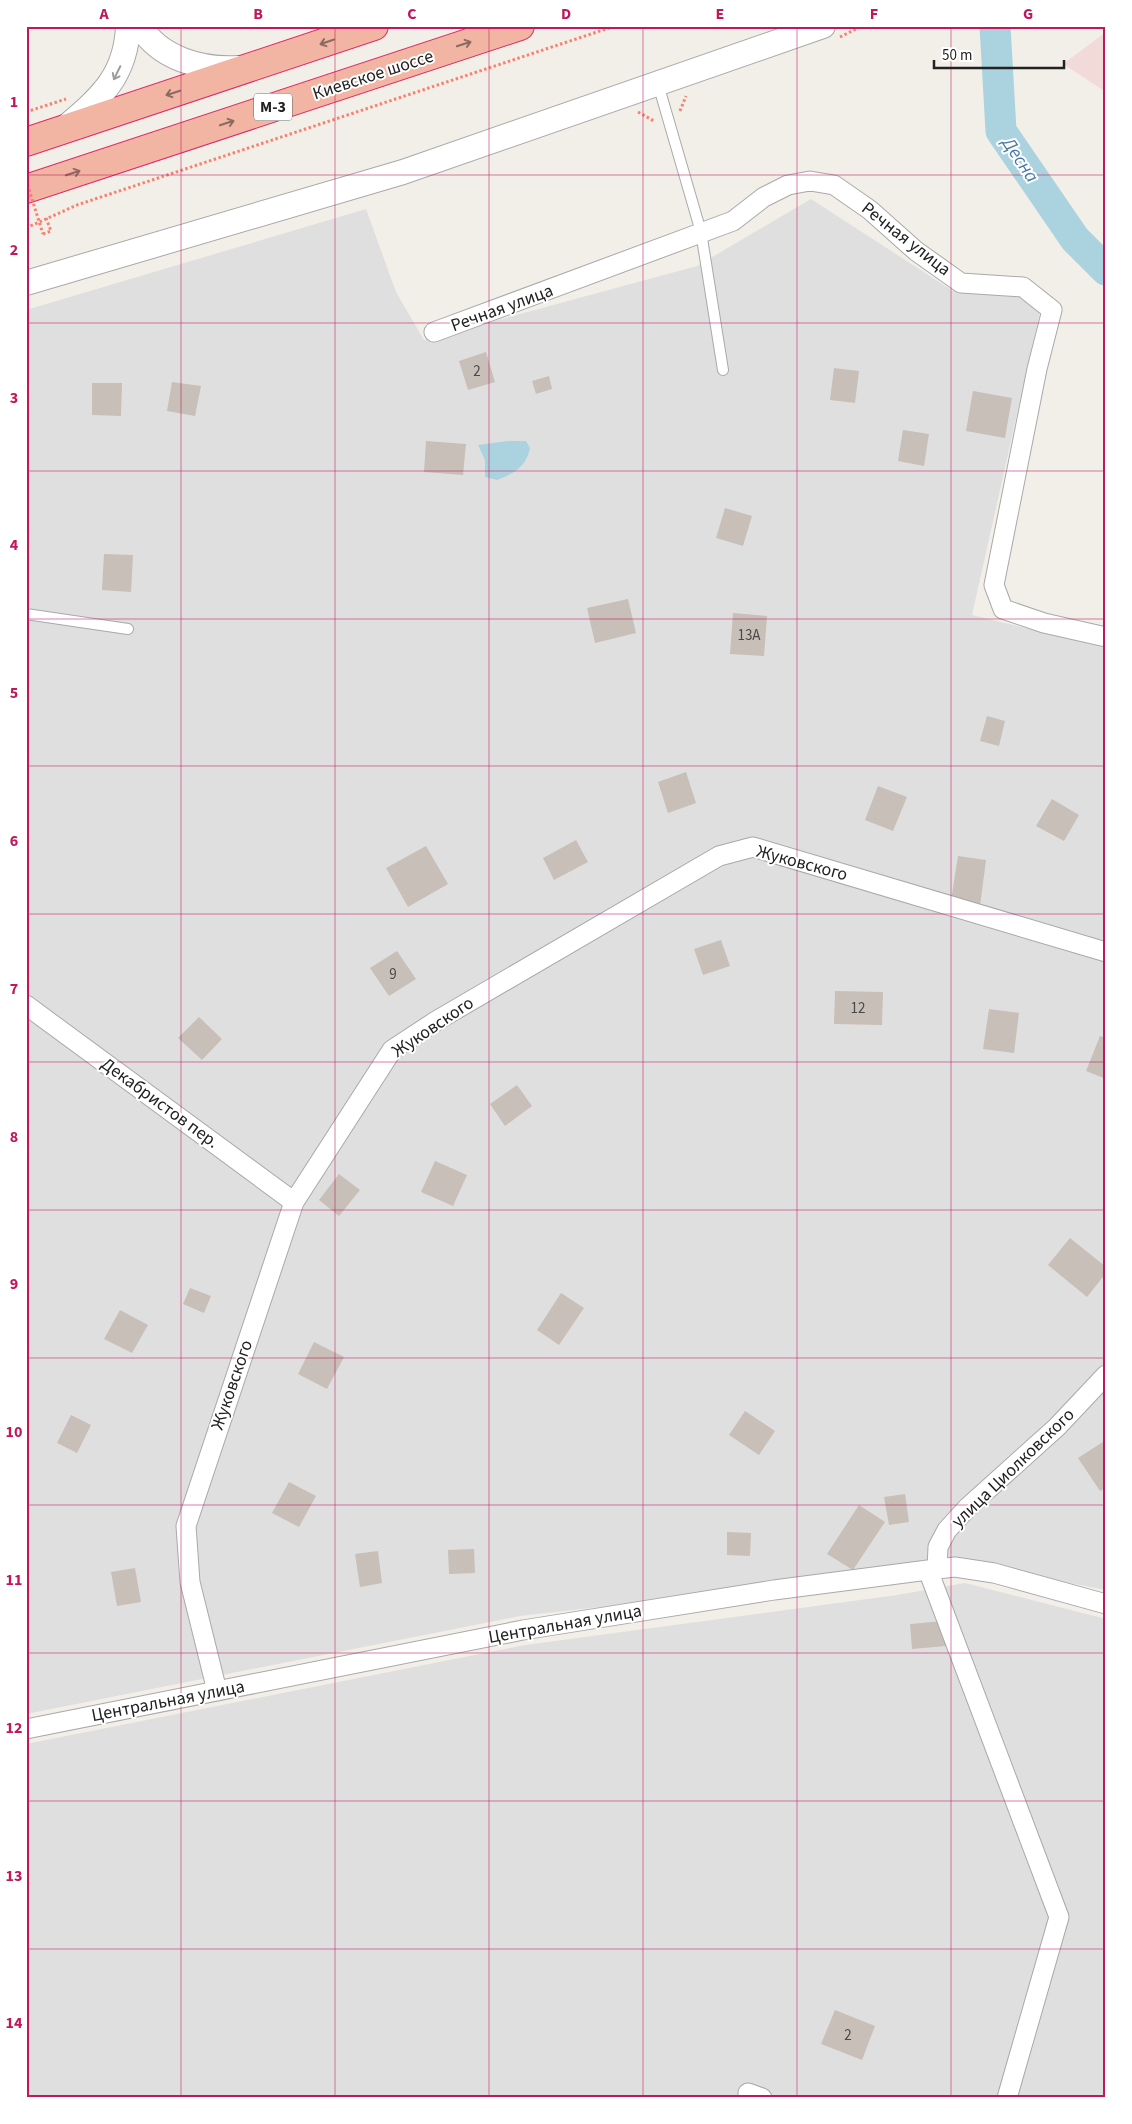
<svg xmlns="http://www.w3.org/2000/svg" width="1132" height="2124" font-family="'Source Sans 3',sans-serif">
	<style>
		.residential { fill: #e0dfdf }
		.commercial { fill: #f2dad9 }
		.water { fill: #aad3df }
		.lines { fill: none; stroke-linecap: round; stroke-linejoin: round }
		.river { stroke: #aad3df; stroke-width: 31 }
		.building { fill: #c7bfb8 }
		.service-casing { stroke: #a9a9a9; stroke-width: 12 }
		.minor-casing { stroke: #a9a9a9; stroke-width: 21 }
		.tertiary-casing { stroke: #a9a9a9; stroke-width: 26 }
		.trunk-casing { stroke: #dc2a67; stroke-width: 30 }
		.path { stroke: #fa8072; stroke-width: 3; stroke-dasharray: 2.5 2.5; stroke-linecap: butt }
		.service { stroke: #fff; stroke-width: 10 }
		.minor { stroke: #fff; stroke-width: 19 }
		.tertiary { stroke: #fff; stroke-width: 24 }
		.trunk { stroke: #f2b4a3; stroke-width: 28 }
		.path-bridge { stroke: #fa8072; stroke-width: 3; stroke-dasharray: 2.5 2.5; stroke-linecap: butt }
		.oneway { stroke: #8a6b62 }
		.oneway2 { stroke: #9c9c9c }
		.grid { fill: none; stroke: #c2185b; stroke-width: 1; stroke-opacity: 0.55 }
		.labels { text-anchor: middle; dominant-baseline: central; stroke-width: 4; stroke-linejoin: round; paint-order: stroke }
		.number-label { font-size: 15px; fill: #4b4948 }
		.shield { fill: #fff; stroke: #646464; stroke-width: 1 }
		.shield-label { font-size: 16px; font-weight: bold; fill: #222 }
		.street-label { font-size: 18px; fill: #222; stroke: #fff }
		.water-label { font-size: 19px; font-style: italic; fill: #4a7aab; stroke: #fff }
		.neatline { fill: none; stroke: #c2185b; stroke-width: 2 }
		.grid-label { font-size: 16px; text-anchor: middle; font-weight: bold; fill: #c2185b }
	</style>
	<rect width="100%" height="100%" fill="#f2efe9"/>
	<!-- residential -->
	<path class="residential" d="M811,199L953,291L1020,294L1040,311L972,615L1106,648V1590L988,1567L937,1569L520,1616L26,1714V310L366,209L396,292L424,340L697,266Z
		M965,1583L1106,1619V2098H26V1744L525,1645L897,1595Z"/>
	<!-- commercial -->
	<path class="commercial" d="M1106,32V92L1063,64Z"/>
	<!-- water -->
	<path class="water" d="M508,441H526L530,448C526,467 515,473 497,480L485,477V460L478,445Z"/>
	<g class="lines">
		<!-- river -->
		<path class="river" d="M995,26L1001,131L1075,239L1106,270"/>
	</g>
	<!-- building -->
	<path class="building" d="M486,352L495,382L468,390L459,361Z
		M834,368L859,371L855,403L830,400Z
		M549,376L552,389L536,394L532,381Z
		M172,382L201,386L195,416L167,411Z
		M92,383H122L121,416L92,415Z
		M973,391L1012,398L1005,438L966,431Z
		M903,430L929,434L924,466L898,461Z
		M426,441L466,444L463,475L424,472Z
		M725,508L752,516L743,546L716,538Z
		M104,554L133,555L131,592L102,590Z
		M628,599L636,633L595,643L587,608Z
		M733,613L767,616L764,656L730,654Z
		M987,716L1005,721L999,746L980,741Z
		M686,772L696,803L668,813L658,782Z
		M878,786L907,797L893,831L865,820Z
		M1052,799L1079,815L1064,841L1036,826Z
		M576,840L588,862L554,880L543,858Z
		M426,846L448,884L408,907L386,868Z
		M958,856L986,860L980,906L951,901Z
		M721,940L730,966L703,975L694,949Z
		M397,951L416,979L389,996L370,968Z
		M835,991L883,992L882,1025L834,1024Z
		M989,1009L1019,1013L1014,1053L983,1049Z
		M199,1017L222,1039L202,1060L178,1038Z
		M1100,1036L1106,1038V1079L1086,1071Z
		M517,1085L532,1106L505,1126L490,1104Z
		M435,1161L467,1175L453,1206L421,1192Z
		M339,1174L360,1190L339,1216L319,1200Z
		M1070,1238L1106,1267V1273L1087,1297L1048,1265Z
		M190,1288L211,1296L204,1313L183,1304Z
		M561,1293L584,1308L559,1345L537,1330Z
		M120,1310L148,1325L132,1353L104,1339Z
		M314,1342L344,1357L327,1389L298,1374Z
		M745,1411L775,1431L759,1455L729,1435Z
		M71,1415L91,1425L77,1453L57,1443Z
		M1106,1440V1488L1100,1491L1078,1458Z
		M289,1482L316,1496L299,1527L272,1513Z
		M905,1494L909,1522L889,1525L884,1497Z
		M859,1505L885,1522L853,1570L827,1554Z
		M727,1532L751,1533L750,1556L727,1555Z
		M474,1549L475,1573L449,1574L448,1550Z
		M378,1551L382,1583L360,1587L355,1554Z
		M135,1568L141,1602L117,1606L111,1572Z
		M944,1621L946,1646L912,1649L910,1624Z
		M835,2010L875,2026L862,2060L821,2044Z"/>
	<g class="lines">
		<defs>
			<path id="service" d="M658,84L701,232L723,370
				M26,614L128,629"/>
			<path id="minor" d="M434,332L733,221L764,197L788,185L810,181L834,185L870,210L916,251L961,283L1023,287L1052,310L1037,369L994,585L1003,609L1044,623L1106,637
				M26,1005L294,1202
				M937,1569L938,1547L947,1530L968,1507L1057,1427L1106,1375
				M928,1570L1059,1917L1007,2098
				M217,1691L190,1582L186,1526L294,1202L392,1050L436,1021L719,856L753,847L1106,952
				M26,1729L523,1630L774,1590L928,1570L955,1567L994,1573L1106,1604
				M748,2093L762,2098"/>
			<path id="tertiary" d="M140,26C160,59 202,70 238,68
				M66,127C101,97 126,76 128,26
				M26,283L403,172L823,26"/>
			<path id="trunk" d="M26,142L374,26
				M26,189L520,26"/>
		</defs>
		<!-- service casing -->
		<use href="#service" class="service-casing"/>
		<!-- minor casing -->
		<use href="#minor" class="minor-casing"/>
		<!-- tertiary casing -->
		<use href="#tertiary" class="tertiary-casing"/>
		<!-- trunk casing -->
		<use href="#trunk" class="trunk-casing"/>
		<!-- path -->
		<path class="path" d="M840,37L862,26
			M680,111L686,96
			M26,112L66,99
			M638,112L654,121
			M26,228L77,205L615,26
			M43,234L51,231L46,218"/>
		<!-- service -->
		<use href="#service" class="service"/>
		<!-- minor -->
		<use href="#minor" class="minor"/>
		<!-- tertiary -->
		<use href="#tertiary" class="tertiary"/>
		<!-- trunk -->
		<use href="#trunk" class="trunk"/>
		<!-- path-bridge -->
		<path class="path-bridge" d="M26,180L43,234"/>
	</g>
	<!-- one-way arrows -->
	<defs><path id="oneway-shaft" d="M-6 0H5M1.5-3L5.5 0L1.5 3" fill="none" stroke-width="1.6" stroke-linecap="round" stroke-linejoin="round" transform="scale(1.25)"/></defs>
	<g class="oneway">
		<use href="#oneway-shaft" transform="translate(327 42) rotate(161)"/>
		<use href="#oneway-shaft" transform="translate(464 44) rotate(-18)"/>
		<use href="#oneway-shaft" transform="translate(173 93) rotate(162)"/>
		<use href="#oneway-shaft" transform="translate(227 123) rotate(-18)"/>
		<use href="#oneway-shaft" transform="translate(73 173) rotate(-18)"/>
	</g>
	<use class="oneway2" href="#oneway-shaft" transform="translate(117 73) rotate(116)"/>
	<!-- grid -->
	<path class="grid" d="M181,26V2098M335,26V2098M489,26V2098M643,26V2098M797,26V2098M951,26V2098M26,175H1106M26,323H1106M26,471H1106M26,619H1106M26,766H1106M26,914H1106M26,1062H1106M26,1210H1106M26,1358H1106M26,1505H1106M26,1653H1106M26,1801H1106M26,1949H1106"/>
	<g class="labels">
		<!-- number labels -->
		<g class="number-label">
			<text x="477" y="371">2</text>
			<text x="749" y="635">13А</text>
			<text x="393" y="974">9</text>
			<text x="858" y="1008">12</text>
			<text x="848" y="2035">2</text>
		</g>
		<!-- shield labels -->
		<rect class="shield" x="254" y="93.5" width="38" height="27" rx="4"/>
		<g class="shield-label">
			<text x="273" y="107">М-3</text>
		</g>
		<!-- street labels -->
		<g class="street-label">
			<text transform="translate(373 75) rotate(-18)">Киевское шоссе</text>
			<text transform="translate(906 239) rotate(38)">Речная улица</text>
			<text transform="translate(502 308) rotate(-20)">Речная улица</text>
			<text transform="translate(802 863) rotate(15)">Жуковского</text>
			<text transform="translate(433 1027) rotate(-34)">Жуковского</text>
			<text transform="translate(160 1103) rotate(36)">Декабристов пер.</text>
			<text transform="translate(232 1385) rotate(-71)">Жуковского</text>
			<text transform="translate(1013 1468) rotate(-44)">улица Циолковского</text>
			<text transform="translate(565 1624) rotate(-10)">Центральная улица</text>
			<text transform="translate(168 1701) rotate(-11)">Центральная улица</text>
		</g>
		<!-- water labels -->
		<g class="water-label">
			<text transform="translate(1020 160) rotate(56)">Десна</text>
		</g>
	</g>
	<!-- border -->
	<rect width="1132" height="2124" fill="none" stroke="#ffffff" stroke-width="55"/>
	<!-- scale -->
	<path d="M934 60v8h130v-8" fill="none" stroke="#222222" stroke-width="2.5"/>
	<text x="942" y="60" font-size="15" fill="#222222" stroke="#ffffff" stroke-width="4" paint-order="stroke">50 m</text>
	<rect x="28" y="28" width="1076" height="2068" class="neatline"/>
	<g class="grid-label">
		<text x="104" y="19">A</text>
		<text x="258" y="19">B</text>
		<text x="412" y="19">C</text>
		<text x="566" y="19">D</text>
		<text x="720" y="19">E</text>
		<text x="874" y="19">F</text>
		<text x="1028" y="19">G</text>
		<text x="14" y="107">1</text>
		<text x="14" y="255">2</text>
		<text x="14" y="403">3</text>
		<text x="14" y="550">4</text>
		<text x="14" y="698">5</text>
		<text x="14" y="846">6</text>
		<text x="14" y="994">7</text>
		<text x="14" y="1142">8</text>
		<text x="14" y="1289">9</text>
		<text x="14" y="1437">10</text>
		<text x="14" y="1585">11</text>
		<text x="14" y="1733">12</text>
		<text x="14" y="1881">13</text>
		<text x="14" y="2028">14</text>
	</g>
</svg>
